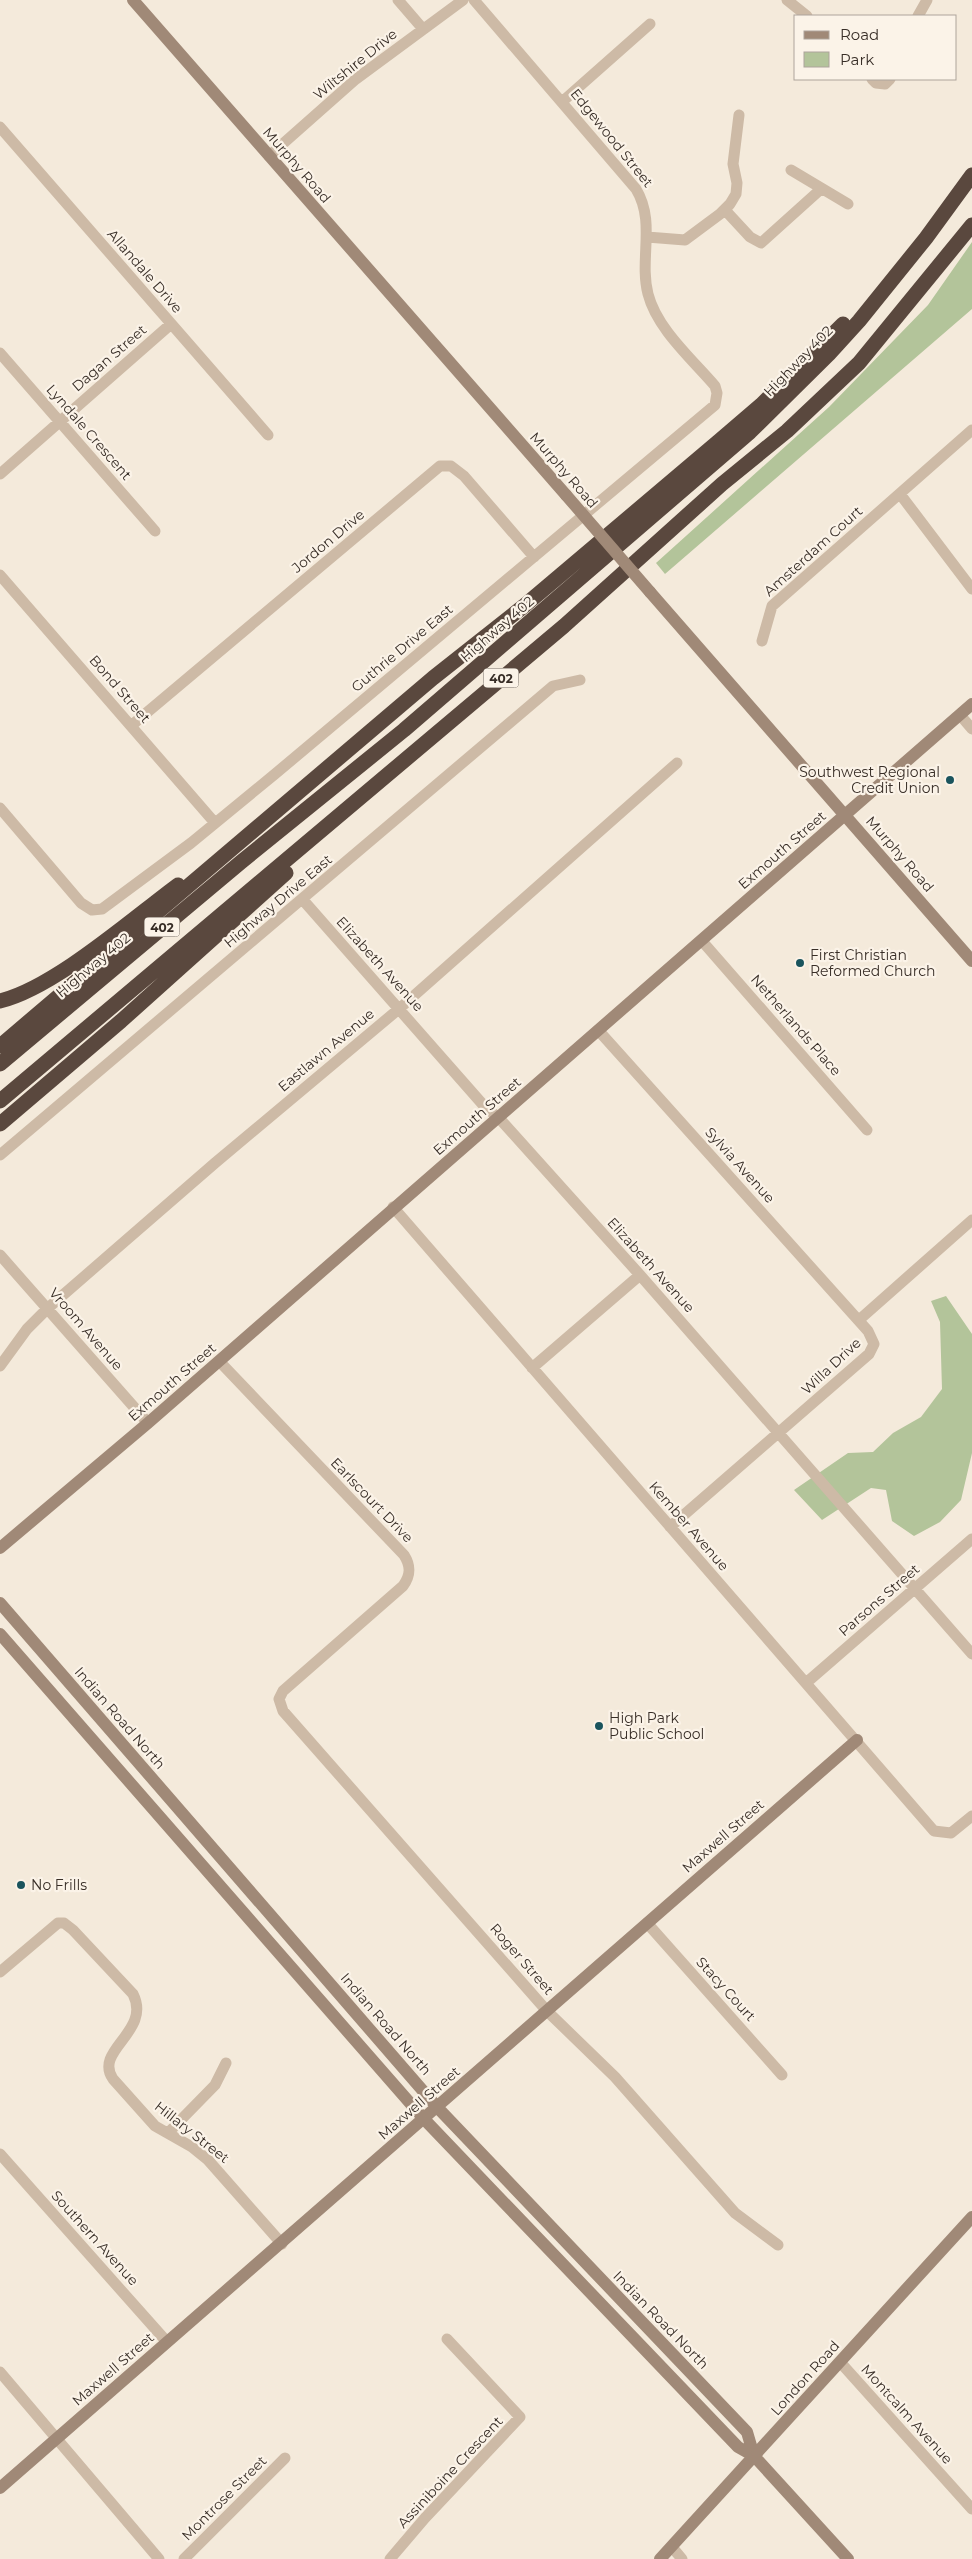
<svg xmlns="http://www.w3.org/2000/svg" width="972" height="2559" font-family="Montserrat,sans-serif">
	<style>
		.green { fill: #b3c49a }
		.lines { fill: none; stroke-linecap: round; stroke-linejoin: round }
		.street { stroke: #cdbaa6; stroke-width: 11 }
		.secondary { stroke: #a08977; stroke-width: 12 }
		.highway { stroke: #5a483e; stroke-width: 15 }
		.secondary-bridge { stroke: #a08977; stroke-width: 12 }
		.poi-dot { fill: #1a545d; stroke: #fbf3e8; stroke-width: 2 }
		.labels { text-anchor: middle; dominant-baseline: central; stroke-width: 4.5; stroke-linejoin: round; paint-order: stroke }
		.shield { fill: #fbf3e8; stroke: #726961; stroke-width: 1 }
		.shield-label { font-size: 12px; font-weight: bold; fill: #382e27 }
		.street-label { font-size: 14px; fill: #382e27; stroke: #fbf3e8 }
		.poi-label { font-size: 14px; fill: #382e27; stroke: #fbf3e8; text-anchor: start }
	</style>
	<rect width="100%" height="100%" fill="#f4eadb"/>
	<!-- green -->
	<path class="green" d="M972,242V309L665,574L656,563L829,407L928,305Z
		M946,1296L972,1334V1453L961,1500L940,1522L914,1536L892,1521L886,1490L871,1488L822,1520L794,1490L848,1453L873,1452L893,1433L921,1417L942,1389L940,1322L931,1301Z"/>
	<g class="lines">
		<!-- street -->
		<path class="street" d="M398,0L423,29
			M787,0L807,16
			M918,16L927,0
			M872,79L876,83L885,84L890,79
			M563,101L650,24
			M0,127L268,435
			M269,156L356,79L463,0
			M791,170L848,204
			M725,210L750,237L761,243L821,189
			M647,237L685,240L720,214L730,204L736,194L737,183L733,164L739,115
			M0,353L155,531
			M0,474L171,324
			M900,494L972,589
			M0,575L215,823
			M762,641L772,606L972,430
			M960,715L972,729
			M132,725L440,466H451L464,476L534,557
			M0,808L81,903L92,910L102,909L191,843L275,774L715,405L717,393L715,386C692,359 657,329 648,294C639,259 656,222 636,189L474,0
			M303,900L485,1107L499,1118L640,1275L972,1654
			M702,941L867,1130
			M598,1030L868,1331L874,1344L869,1354L670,1527
			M0,1155L553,686L580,680
			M393,1207L934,1831L951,1833L972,1816
			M0,1255L148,1423
			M859,1320L972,1220
			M219,1361L404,1555C411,1566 411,1575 403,1586L283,1691L279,1699L283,1711L547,2011L615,2077L735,2213L778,2245
			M0,1366L27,1329L48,1308L215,1163L400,1008L677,763
			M532,1368L640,1275
			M806,1683L972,1539
			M647,1923L782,2075
			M0,1972L58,1923H64L73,1930L133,1994C152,2032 93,2050 113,2079L155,2126L192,2147L208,2160L282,2244
			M168,2133L215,2085L226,2063
			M0,2154L167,2342
			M840,2362L972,2509
			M0,2372L159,2559
			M672,2547L682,2559
			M184,2559L285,2458
			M390,2559L425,2518L520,2417L447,2339"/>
		<!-- secondary -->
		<path class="secondary" d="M133,0L566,495
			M650,592L972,961
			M0,1548L148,1423L972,704
			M0,1603L437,2107L747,2432L754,2456
			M0,1634L424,2119L738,2447L754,2456L848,2559
			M0,2488L857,1740
			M660,2559L972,2217"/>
		<!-- highway -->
		<path class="highway" d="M0,1001C54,988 132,919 178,885
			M0,1046L433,678L524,606L719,441L761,405L843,324
			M0,1064L241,862L404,730L750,432L829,354L859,321L926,238L972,175
			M0,1101L564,626L722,484L787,431L859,363L972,225
			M0,1124L121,1021L286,873"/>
		<!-- secondary-bridge -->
		<path class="secondary-bridge" d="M566,495L650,592"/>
	</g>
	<!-- markers -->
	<g class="poi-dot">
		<circle cx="950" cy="780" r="5"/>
		<circle cx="800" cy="963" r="5"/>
		<circle cx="599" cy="1726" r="5"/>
		<circle cx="21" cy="1885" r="5"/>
	</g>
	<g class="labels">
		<!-- shield labels -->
		<g class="shield">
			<rect x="483.5" y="668.5" width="35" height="19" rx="4"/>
			<rect x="144.5" y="917.5" width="35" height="19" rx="4"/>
		</g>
		<g class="shield-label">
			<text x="501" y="678">402</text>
			<text x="162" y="927">402</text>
		</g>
		<!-- street labels -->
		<g class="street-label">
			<text transform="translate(355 64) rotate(-39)">Wiltshire Drive</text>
			<text transform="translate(612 138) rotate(51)">Edgewood Street</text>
			<text transform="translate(297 165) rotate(49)">Murphy Road</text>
			<text transform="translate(145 271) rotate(49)">Allandale Drive</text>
			<text transform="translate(109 358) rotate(-41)">Dagan Street</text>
			<text transform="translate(798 361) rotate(-46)">Highway 402</text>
			<text transform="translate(89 432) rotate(49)">Lyndale Crescent</text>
			<text transform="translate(564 470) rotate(49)">Murphy Road</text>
			<text transform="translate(328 541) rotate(-40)">Jordon Drive</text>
			<text transform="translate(813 551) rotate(-42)">Amsterdam Court</text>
			<text transform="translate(497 629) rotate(-41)">Highway 402</text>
			<text transform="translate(402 648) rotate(-40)">Guthrie Drive East</text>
			<text transform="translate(120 689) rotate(49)">Bond Street</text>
			<text transform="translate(782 850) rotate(-41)">Exmouth Street</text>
			<text transform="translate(900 854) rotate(49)">Murphy Road</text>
			<text transform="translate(278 901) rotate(-40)">Highway Drive East</text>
			<text transform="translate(380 964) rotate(48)">Elizabeth Avenue</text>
			<text transform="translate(93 965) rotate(-40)">Highway 402</text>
			<text transform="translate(796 1025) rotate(49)">Netherlands Place</text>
			<text transform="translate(326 1050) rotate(-40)">Eastlawn Avenue</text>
			<text transform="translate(477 1116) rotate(-41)">Exmouth Street</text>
			<text transform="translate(740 1165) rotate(48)">Sylvia Avenue</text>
			<text transform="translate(651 1265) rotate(48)">Elizabeth Avenue</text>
			<text transform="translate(86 1329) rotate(49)">Vroom Avenue</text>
			<text transform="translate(831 1366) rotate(-43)">Willa Drive</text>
			<text transform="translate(172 1382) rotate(-41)">Exmouth Street</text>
			<text transform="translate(372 1500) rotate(46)">Earlscourt Drive</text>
			<text transform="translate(689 1526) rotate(49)">Kember Avenue</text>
			<text transform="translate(879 1600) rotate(-41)">Parsons Street</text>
			<text transform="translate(120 1718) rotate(49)">Indian Road North</text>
			<text transform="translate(723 1836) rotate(-41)">Maxwell Street</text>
			<text transform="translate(522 1959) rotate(49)">Roger Street</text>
			<text transform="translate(726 1989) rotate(48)">Stacy Court</text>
			<text transform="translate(386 2024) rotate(49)">Indian Road North</text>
			<text transform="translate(419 2103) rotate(-41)">Maxwell Street</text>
			<text transform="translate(192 2132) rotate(38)">Hillary Street</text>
			<text transform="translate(95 2238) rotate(48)">Southern Avenue</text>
			<text transform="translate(661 2320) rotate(46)">Indian Road North</text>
			<text transform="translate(113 2369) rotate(-41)">Maxwell Street</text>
			<text transform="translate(805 2378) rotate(-48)">London Road</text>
			<text transform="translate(907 2414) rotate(48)">Montcalm Avenue</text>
			<text transform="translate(450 2472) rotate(-47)">Assiniboine Crescent</text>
			<text transform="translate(224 2498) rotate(-45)">Montrose Street</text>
		</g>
		<!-- poi labels -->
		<g class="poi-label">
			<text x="940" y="772" text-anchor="end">Southwest Regional<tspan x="940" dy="16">Credit Union</tspan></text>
			<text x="810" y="955">First Christian<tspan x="810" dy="16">Reformed Church</tspan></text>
			<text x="609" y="1718">High Park<tspan x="609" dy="16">Public School</tspan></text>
			<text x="31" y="1885">No Frills</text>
		</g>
	</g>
	<!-- legend -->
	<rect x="794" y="15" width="162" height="65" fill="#fbf3e8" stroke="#ada49b"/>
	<rect x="804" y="31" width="25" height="8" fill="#a08977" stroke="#ada49b"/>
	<text x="840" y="40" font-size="15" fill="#382e27">Road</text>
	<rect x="804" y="52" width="25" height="15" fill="#b3c49a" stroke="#ada49b"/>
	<text x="840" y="65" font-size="15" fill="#382e27">Park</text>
</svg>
